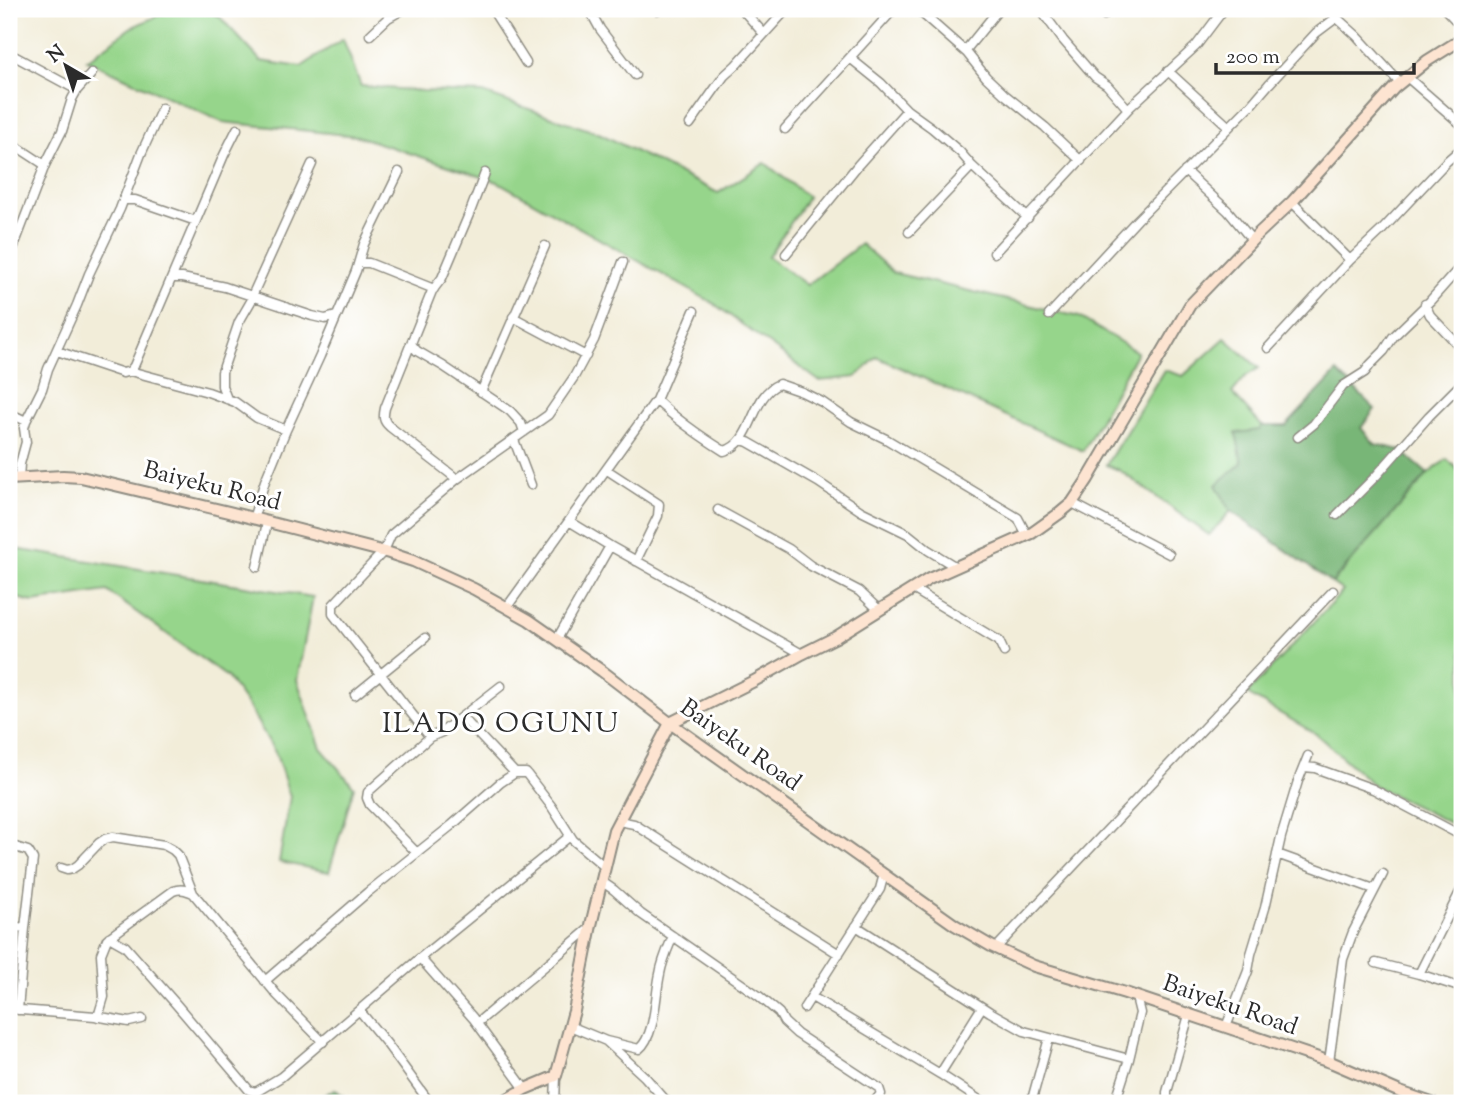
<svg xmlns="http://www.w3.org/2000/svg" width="1471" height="1112" font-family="'Sorts Mill Goudy',serif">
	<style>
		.green { fill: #96d58b; stroke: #60805b; stroke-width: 2 }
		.forest { fill: #78b677; stroke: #527051; stroke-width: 2 }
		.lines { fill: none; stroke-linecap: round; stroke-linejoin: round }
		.street-casing { stroke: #8e8c82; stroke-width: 11 }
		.secondary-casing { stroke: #8e8c82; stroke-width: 14 }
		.street { stroke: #fff; stroke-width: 8 }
		.secondary { stroke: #fde4d1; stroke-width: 10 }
		.labels { text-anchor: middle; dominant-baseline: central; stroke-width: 6; stroke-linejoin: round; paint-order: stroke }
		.street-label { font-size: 24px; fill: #2b2b2b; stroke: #fff }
		.quarter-label { font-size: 28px; letter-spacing: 2px; fill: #2b2b2b; stroke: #fff }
	</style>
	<rect width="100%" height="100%" fill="#fff"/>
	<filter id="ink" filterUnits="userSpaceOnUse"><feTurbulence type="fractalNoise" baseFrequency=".0143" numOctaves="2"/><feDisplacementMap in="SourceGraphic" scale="14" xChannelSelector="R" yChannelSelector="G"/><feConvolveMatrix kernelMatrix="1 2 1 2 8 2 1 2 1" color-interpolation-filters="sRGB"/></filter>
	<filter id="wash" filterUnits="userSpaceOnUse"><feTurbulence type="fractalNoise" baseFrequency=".00686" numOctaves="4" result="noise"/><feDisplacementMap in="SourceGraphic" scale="28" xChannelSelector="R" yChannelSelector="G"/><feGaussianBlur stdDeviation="1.57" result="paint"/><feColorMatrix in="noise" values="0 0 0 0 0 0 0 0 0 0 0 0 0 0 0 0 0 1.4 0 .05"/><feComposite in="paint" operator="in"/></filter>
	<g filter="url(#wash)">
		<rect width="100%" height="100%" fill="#f2edd9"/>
		<!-- green -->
		<path class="green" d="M173,9H198L219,16L261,61L301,67L343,39L361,86L423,91L483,93L601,134L718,193L765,163L808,197L768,257L807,285L861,244L894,273L1079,317L1137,352L1083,451L877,357L856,377L819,381L713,303L498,182L357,136L222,122L87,60L130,28Z
			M1225,338L1259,368L1246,376L1232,393L1262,426L1242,463L1217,486L1231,511L1209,535L1119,470L1106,465L1164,370L1183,376Z
			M1447,459L1462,474V829L1376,787L1316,734L1247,694L1343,591L1332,583L1428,474Z
			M9,548L313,597L297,680L321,748L354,787L329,872L279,862L290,797L276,754L250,709L227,677L107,591L33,602L9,596Z"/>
		<!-- forest -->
		<path class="forest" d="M1337,372L1375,409L1361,428L1375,444L1400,450L1428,474L1332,583L1231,511L1216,485L1242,463L1236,433L1259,430L1262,426H1286Z
			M335,1089L351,1103H311Z"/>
	</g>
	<g filter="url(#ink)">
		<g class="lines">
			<defs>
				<path id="street" d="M492,9L526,63
					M589,9L600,29L635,75
					M742,9L764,34
					M917,9L967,53L986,77L1004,94L1045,127L1081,161
					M1040,9L1063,40L1095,77L1107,85L1128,109
					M1327,9L1357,36L1400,83
					M1445,9L1462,27
					M657,10L658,9
					M1104,15L1106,9
					M370,35L388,18L404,9
					M965,51L999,9
					M9,56L16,57L77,90
					M850,58L881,83L907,110L932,128L960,152L972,166L1028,218
					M1168,71L1229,127
					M1407,77L1462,125
					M690,124L724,76L736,65L787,9
					M785,129L894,9
					M9,144L19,148L45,165
					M1185,171L1228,211L1252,240
					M123,200H135L196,221
					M1292,202L1350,260
					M909,232L972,166
					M994,253L1130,107L1196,46L1224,9
					M786,254L858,165L907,110
					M9,259L45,165L62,131L72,99L77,90L92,73
					M359,263H369L434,289
					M172,278H182L225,287L312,316L325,319L336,316
					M252,296L312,164
					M1425,304L1430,315L1462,349
					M1049,315L1137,220L1251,105L1269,84L1316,33L1336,18
					M513,317L586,356
					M412,345L417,351L443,366L510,411L521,423L524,432
					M1268,348L1350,260L1382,230L1447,161L1462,148
					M57,351L123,373L130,371L134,366L224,155L237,129
					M130,371L208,392L227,399L235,402L257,418L286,430
					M481,392L545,246
					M227,399L222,386V372L239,322L254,296
					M656,400C677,420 700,436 724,451C754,444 750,396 779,384L802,392L822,402L851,422L886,439L1018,518L1027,535
					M9,413L26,421
					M1298,437L1314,424L1343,386L1365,372L1370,365L1384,351L1393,337L1430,301L1462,265
					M514,440L531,485
					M741,440L748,442L818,482L861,511L908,534L928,550L956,567
					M607,470L659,504L658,516L636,561
					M19,478L20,464L26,442L24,428L26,421L42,389L48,369L77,305L89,274L120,209L141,154L162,108
					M457,479L390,427C383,421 383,417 385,408L432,291L442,278L470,212L485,173
					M1072,503L1169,554
					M1462,504V503
					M718,510L789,549L811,566L859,591L879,610
					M1337,515L1376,476L1429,416L1462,383
					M253,519L265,481L286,430L320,356L356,271L364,244L399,172
					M569,521L610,546L802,654
					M257,567L267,523
					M913,589L999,641L1004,652
					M507,607L656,400L694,311
					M557,639L610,546
					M355,695L425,638
					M462,717L515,773
					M430,737L333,614V605L384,551L391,535L457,479L548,415L574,377L594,340L623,262
					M1304,767L1315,768L1373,789L1462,836
					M619,821L634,824L839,954
					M9,845L28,851L33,859L25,928L18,1010
					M417,853L370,805L367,798L368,792L430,737L442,732L501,686
					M1277,854L1374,889
					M61,868L67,870L72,869L78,865L99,843L105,839L113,837L164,845L173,850L178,855L193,893
					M601,881L614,890L641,914L759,996L779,1013L784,1022L797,1034L879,1088L881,1094L873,1103
					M9,926L25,928
					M856,926L990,1012L1024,1031L1129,1059
					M109,937L125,946L176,1004L249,1090L256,1092L281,1077L420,958L570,836
					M996,948L1333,591
					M420,958L473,1018L525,1089
					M1376,963L1419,974L1462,988
					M1419,974L1462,888
					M265,981L368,892L452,825L500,783L515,773H526L552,807L573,840L605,867
					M812,997L940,1074L984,1103
					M804,1008L880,889L884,874
					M9,1009L95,1016L129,1022L142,1019
					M359,1010L387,1044L430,1103
					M98,1017L104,997L101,954L107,939L173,891C181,888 186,890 193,893L277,995L323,1042
					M477,1023L590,928
					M570,1026L606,1041L645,1077L668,1103
					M1226,1027L1248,971L1251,954L1265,908L1281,837L1298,781L1308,756
					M606,1041L639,1049C656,1035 655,995 660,974C662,961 668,948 673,936
					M1329,1062L1343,959L1353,932L1383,874
					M940,1074L982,1007
					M555,1103L556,1076
					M1031,1103L1049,1038
					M1115,1103L1129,1059L1140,1013L1136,997
					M1168,1103L1167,1101V1092L1189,1015"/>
				<path id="secondary" d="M9,479L63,476L81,477L229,512L389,553L413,561L474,589L529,620L602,671L670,723L955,925L991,946L1034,966L1125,993L1333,1063L1400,1092L1432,1103
					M500,1103L525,1089L556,1076L574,1011L591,925L614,830L670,723L754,681L802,654L836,637L929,579L1032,533L1060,513L1072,503L1088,479L1190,305L1259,233L1292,202L1394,88L1427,61L1462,39"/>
			</defs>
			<!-- street casing -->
			<use href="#street" class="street-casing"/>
			<!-- secondary casing -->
			<use href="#secondary" class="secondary-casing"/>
			<!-- street -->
			<use href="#street" class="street"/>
			<!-- secondary -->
			<use href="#secondary" class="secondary"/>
		</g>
	</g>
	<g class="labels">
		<!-- street labels -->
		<g class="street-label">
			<text transform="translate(212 487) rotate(14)">Baiyeku Road</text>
			<text transform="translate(740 746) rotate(35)">Baiyeku Road</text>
			<text transform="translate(1230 1006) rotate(19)">Baiyeku Road</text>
		</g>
		<!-- quarter labels -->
		<g class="quarter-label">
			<text x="501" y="725">ILADO OGUNU</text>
		</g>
	</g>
	<!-- margin -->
	<rect width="1471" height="1112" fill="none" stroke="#fff" stroke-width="35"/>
	<!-- north arrow -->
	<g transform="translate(66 66) rotate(321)" stroke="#ffffff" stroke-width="5" paint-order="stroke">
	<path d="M0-5L12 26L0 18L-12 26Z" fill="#2b2b2b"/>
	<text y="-10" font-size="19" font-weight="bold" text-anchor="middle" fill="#2b2b2b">N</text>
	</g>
	<!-- scale -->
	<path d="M1216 63v10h198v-10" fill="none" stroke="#2b2b2b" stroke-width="3.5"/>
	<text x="1226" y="63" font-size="21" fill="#2b2b2b" stroke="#ffffff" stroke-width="5" paint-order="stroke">200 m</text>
</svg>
